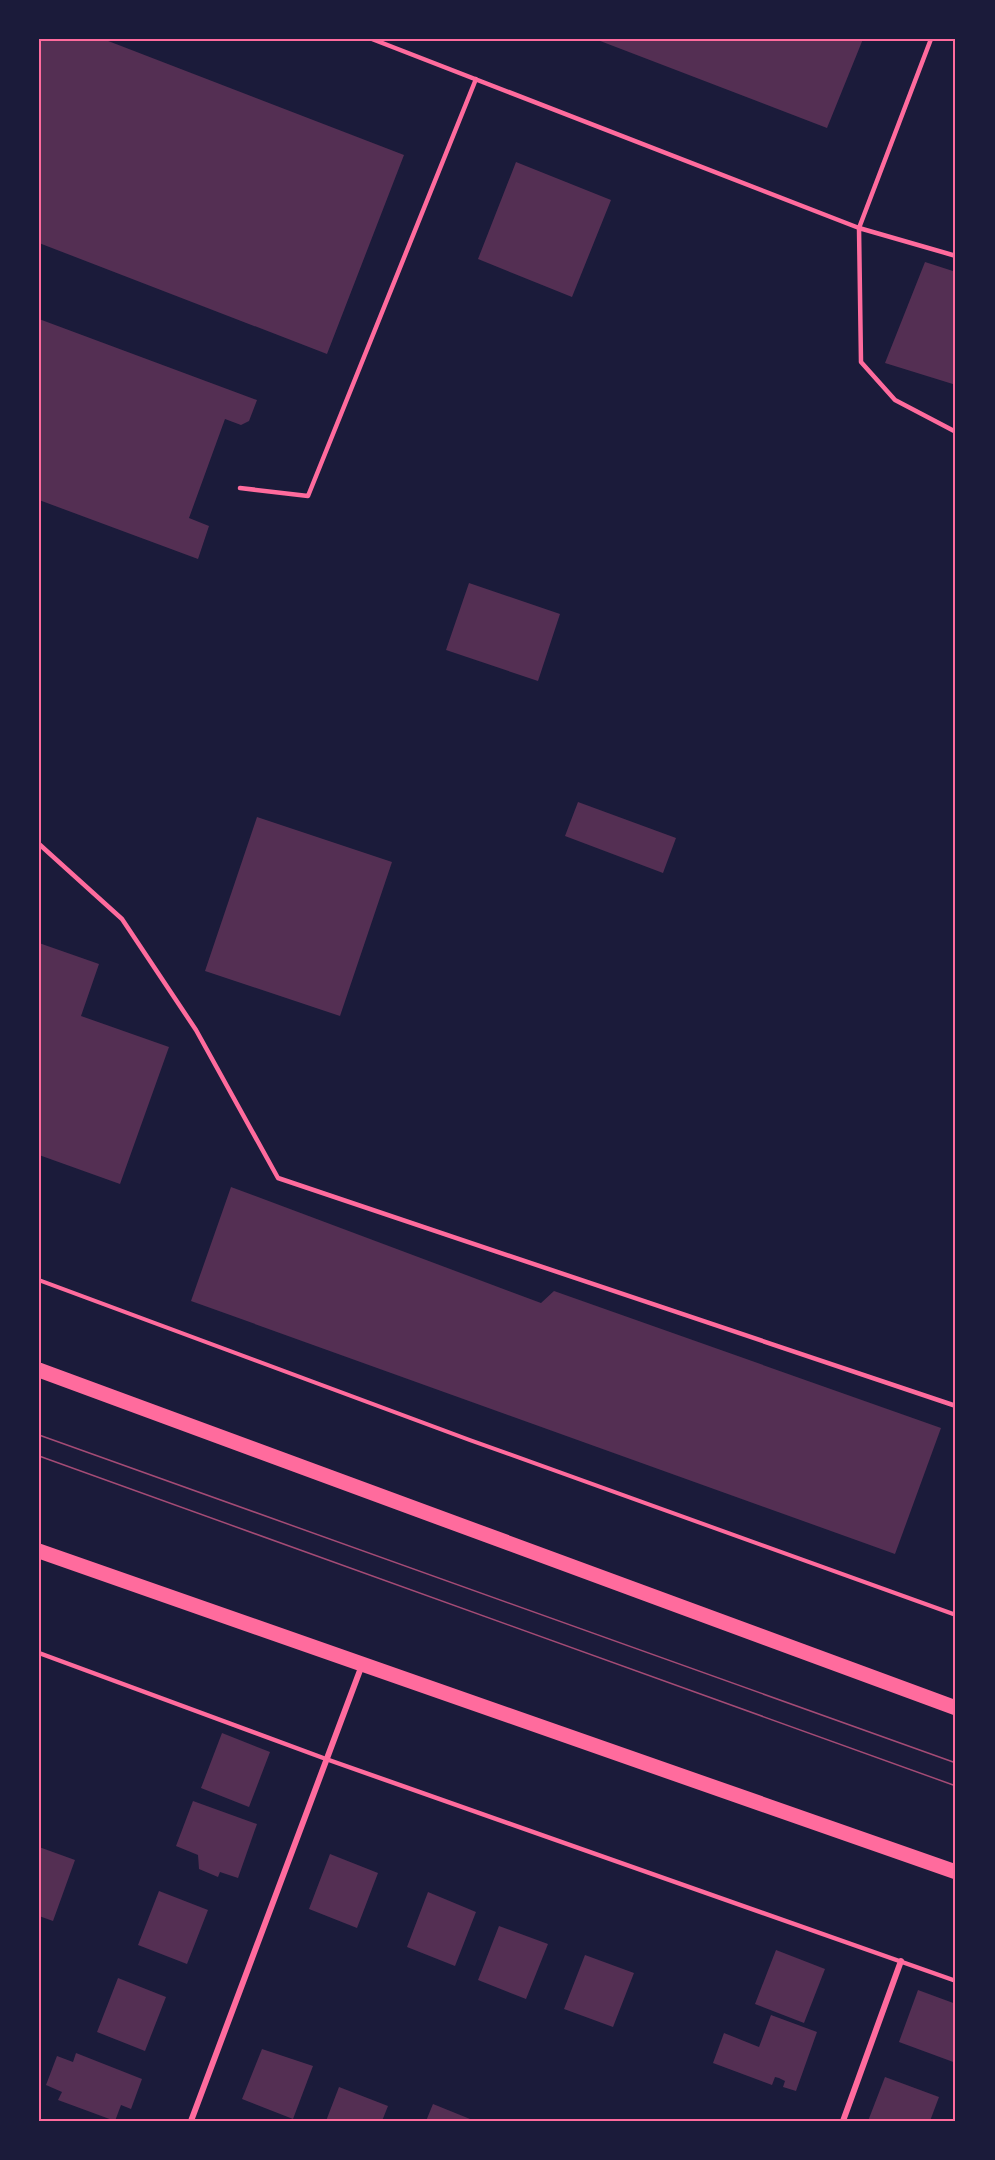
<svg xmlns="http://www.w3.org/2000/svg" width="995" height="2160" font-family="Overpass,sans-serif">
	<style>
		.building { fill: #542f53 }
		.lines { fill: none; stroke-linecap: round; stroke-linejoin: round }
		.path { stroke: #ff6b9d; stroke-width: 4 }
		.service { stroke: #ff6b9d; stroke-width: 4.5 }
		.minor { stroke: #ff6b9d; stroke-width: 6 }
		.primary { stroke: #ff6b9d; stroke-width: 15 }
		.tram { stroke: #a44b75; stroke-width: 1.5 }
		.neatline { fill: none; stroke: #ff6b9d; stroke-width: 2 }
	</style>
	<rect width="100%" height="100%" fill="#1b1b3a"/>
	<!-- building -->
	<path class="building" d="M39,39H103L404,155L327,354L39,243Z
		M595,39H863L827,128Z
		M516,162L611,200L572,297L478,259Z
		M925,262L956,272V385L885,363Z
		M39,319L257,400L249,421L241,425L225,419L189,518L209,526L198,559L39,500Z
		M469,583L560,614L538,681L446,650Z
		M578,802L676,838L663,873L565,836Z
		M257,817L392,862L340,1016L205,971Z
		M39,943L99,964L81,1016L169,1047L120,1184L39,1155Z
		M231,1187L541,1303L554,1291L941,1428L895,1554L191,1301Z
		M222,1733L270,1752L249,1807L201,1788Z
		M193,1801L257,1824L238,1878L220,1872L218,1877L199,1869L198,1855L176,1846Z
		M39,1847L75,1860L53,1921L39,1916Z
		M330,1854L378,1873L357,1928L309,1909Z
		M159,1891L208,1910L187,1964L138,1945Z
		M428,1892L476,1912L455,1966L407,1947Z
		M499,1926L548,1944L526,1999L478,1980Z
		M776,1950L825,1969L804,2023L755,2004Z
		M585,1955L634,1973L613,2027L564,2009Z
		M118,1978L166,1997L145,2051L97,2032Z
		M918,1990L956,2004V2063L899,2042Z
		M771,2015L817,2032L796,2091L783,2087L785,2081L779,2078L775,2077L772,2085L713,2063L724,2033L759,2047Z
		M262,2049L313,2066L293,2119L242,2099Z
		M76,2053L142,2079L131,2109L121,2105L115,2121L58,2100L62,2092L46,2085L57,2056L73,2062Z
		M885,2077L939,2097L930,2121H868Z
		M339,2087L388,2106L382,2121H326Z
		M433,2104L475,2121H426Z"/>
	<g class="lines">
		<!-- path -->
		<path class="path" d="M39,1280L470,1440L956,1615"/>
		<!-- service -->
		<path class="service" d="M372,39L859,228L861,362L895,400L956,432
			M931,39L859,228L956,256
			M240,488L308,496L476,79
			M39,844L122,919L196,1030L278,1178L956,1406
			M39,1653L326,1759L956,1981"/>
		<!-- minor -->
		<path class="minor" d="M191,2121L362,1665
			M843,2121L901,1961"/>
		<!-- primary -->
		<path class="primary" d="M39,1370L956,1708
			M39,1551L956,1872"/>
		<!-- tram -->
		<path class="tram" d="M39,1435L956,1763
			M39,1456L956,1786"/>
	</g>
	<!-- border -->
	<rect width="995" height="2160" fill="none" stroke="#1b1b3a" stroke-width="81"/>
	<rect x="40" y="40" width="914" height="2080" class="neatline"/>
</svg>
